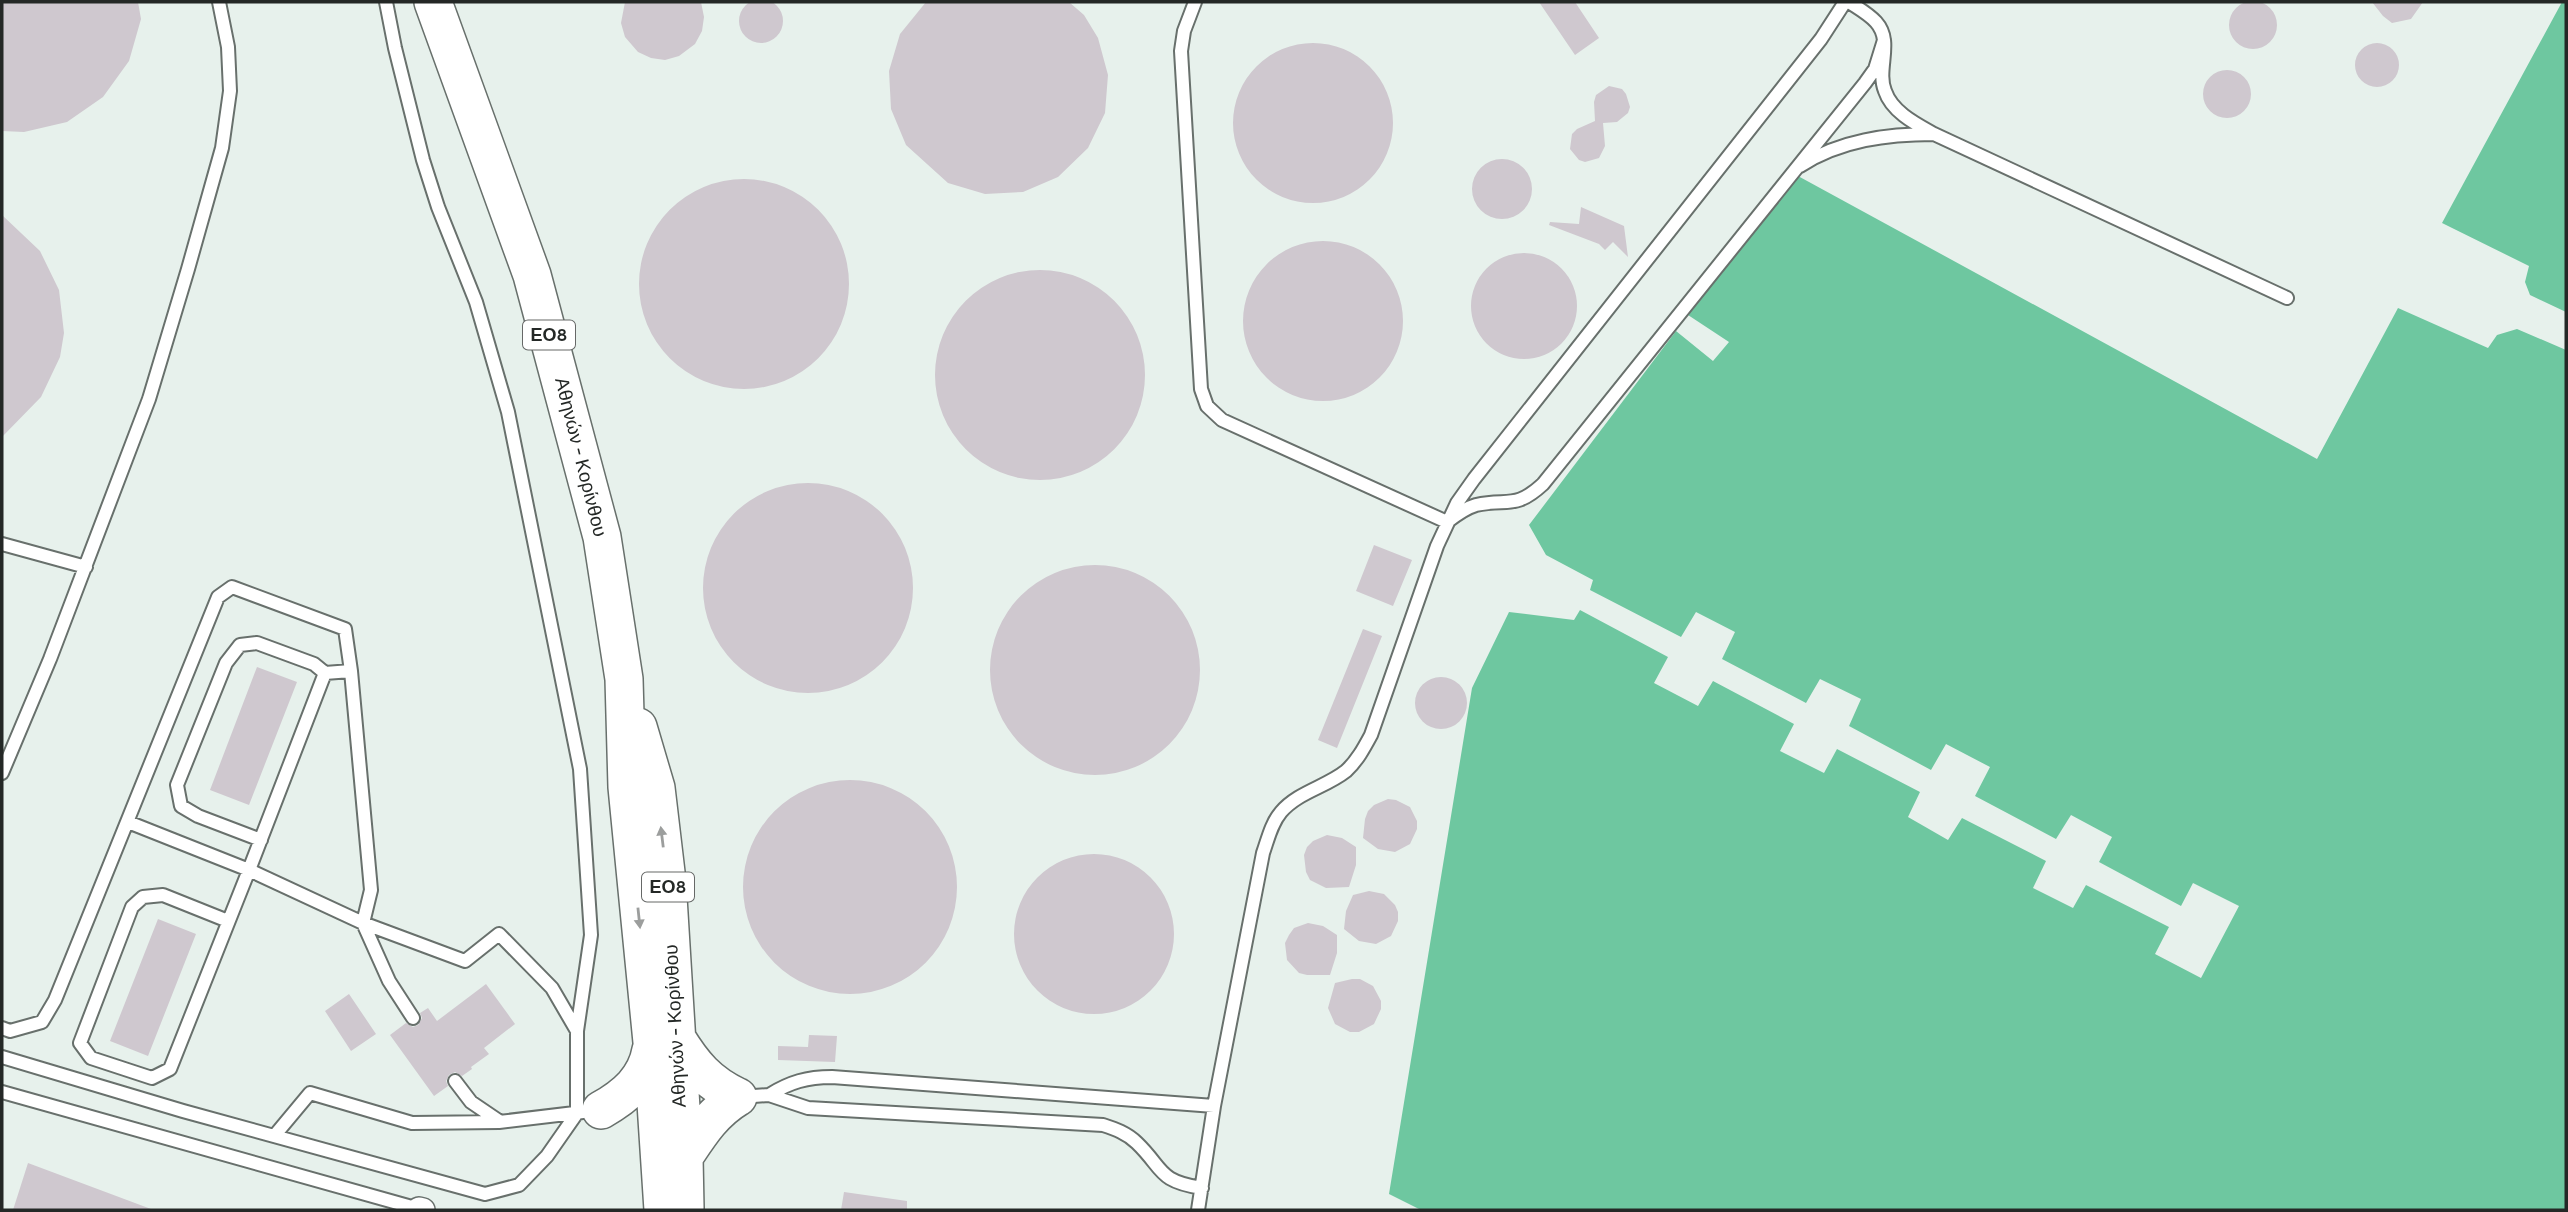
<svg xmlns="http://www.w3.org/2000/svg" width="2568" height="1212" font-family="Cabin,sans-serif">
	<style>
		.water { fill: #6ec7a0 }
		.building { fill: #cfc8cf }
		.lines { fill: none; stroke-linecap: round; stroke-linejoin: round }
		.lane-casing { stroke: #68706c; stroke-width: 16 }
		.street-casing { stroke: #68706c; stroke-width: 26 }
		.primary-casing { stroke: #68706c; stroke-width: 40 }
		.lane { stroke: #fff; stroke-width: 12 }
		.street { stroke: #fff; stroke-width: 23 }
		.primary { stroke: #fff; stroke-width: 37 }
		.oneway { fill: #9c9e9d }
		.labels { text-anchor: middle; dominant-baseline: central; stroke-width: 7; stroke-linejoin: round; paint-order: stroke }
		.shield { fill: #fff; stroke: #666867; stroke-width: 2 }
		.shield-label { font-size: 18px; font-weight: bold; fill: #242826 }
		.street-label { font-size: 19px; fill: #242826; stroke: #fff }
	</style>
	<rect width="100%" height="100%" fill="#e7f1ec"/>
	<!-- water -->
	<path class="water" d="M2562,2H2566V312L2530,295L2525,282L2529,266L2442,223Z
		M1798,176L2317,459L2398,308L2488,348L2497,335L2517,329L2566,350V1210H1421L1389,1194L1472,688L1509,612L1574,620L1580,610L1668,657L1654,683L1698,706L1713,681L1794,724L1780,751L1824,773L1837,749L1920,792L1908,817L1948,840L1962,818L2046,861L2033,888L2073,908L2086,885L2169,927L2155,954L2201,978L2239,906L2193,883L2181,906L2099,862L2112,837L2071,815L2056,839L1975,796L1990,767L1946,744L1931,770L1849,726L1861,699L1820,679L1806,703L1722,659L1735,632L1696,612L1681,637L1590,590L1593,580L1546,555L1529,525L1676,331L1713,361L1729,342L1688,315Z"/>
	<!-- building -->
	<path class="building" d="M739 21a22 22 0 1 1 44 0a22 22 0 1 1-44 0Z
		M2229 25a24 24 0 1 1 48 0a24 24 0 1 1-48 0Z
		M2,2H138L141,19L129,61L103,97L67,122L24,132L2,131Z
		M625,2H701L704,17L702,31L695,44L679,56L665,60L651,58L638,52L625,37L621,23Z
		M926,2H1069L1084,15L1098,38L1108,75L1105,113L1088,148L1058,177L1023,192L985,194L948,183L906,145L891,109L889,71L900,34Z
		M1539,2H1575L1599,38L1575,55Z
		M2372,2H2423L2411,19L2392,23L2383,16Z
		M2355 65a22 22 0 1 1 44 0a22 22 0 1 1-44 0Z
		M1233 123a80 80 0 1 1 160 0a80 80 0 1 1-160 0Z
		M2203 94a24 24 0 1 1 48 0a24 24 0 1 1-48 0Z
		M1609,86L1622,89L1626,94L1630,107L1628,113L1617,122L1603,123L1605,146L1599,158L1585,162L1579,160L1570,149L1572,134L1577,129L1595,121L1594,102L1596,95Z
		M1472 189a30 30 0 1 1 60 0a30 30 0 1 1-60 0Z
		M639 284a105 105 0 1 1 210 0a105 105 0 1 1-210 0Z
		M1581,207L1624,226L1628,257L1613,242L1605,250L1599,244L1549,225L1550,222L1579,224Z
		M2,215L40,251L59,290L64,333L60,357L41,397L2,437Z
		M1243 321a80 80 0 1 1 160 0a80 80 0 1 1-160 0Z
		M1471 306a53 53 0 1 1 106 0a53 53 0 1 1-106 0Z
		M935 375a105 105 0 1 1 210 0a105 105 0 1 1-210 0Z
		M703 588a105 105 0 1 1 210 0a105 105 0 1 1-210 0Z
		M1374,545L1412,560L1393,606L1356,591Z
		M990 670a105 105 0 1 1 210 0a105 105 0 1 1-210 0Z
		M1363,629L1382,636L1337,748L1318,740Z
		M257,667L297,682L249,805L210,790Z
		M1415 703a26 26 0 1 1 52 0a26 26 0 1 1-52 0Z
		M743 887a107 107 0 1 1 214 0a107 107 0 1 1-214 0Z
		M1388,799L1396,800L1410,807L1417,821V829L1410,844L1395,852L1378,849L1363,838L1365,819L1368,811L1374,805Z
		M1327,835L1342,838L1356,847V865L1349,887L1326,888L1310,880L1306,872L1304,855L1307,847L1313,841Z
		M1014 934a80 80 0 1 1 160 0a80 80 0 1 1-160 0Z
		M1369,891L1384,894L1395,905L1398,912V921L1391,936L1376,944L1359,941L1344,929L1346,911L1353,895Z
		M158,919L196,934L148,1056L110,1041Z
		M1308,923L1323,926L1337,935V953L1330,975H1307L1299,973L1287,960L1285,943L1289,935L1294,928Z
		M1352,979H1360L1373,986L1381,1001V1009L1374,1024L1359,1032H1350L1335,1024L1328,1008L1335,983Z
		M486,984L515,1024L484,1048L489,1054L471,1067L472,1069L462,1076L455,1072L449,1075L446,1081L448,1086L434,1096L390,1035L406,1023L413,1027L418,1025L422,1018L420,1013L428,1008L437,1021Z
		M349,994L376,1034L351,1051L325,1011Z
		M809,1035L837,1036L835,1062L778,1060V1046L808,1047Z
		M28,1163L151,1209V1210H13Z
		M844,1192L907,1201V1210H841Z"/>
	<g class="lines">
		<defs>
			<path id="lane" d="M1195,2L1184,31L1181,51L1201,389L1207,406L1222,420L1447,522C1456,515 1465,508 1476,505C1508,498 1515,510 1543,484L1865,83L1875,69L1884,40
				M1849,2C1858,8 1869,14 1876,22C1894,42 1876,69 1885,91C1892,112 1916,124 1934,134L2287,298
				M1800,166C1840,140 1888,134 1934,134
				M2,544L86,567
				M2,773L50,659L149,399L188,269L222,148L230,91L228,47L219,2
				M128,822L249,870L363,923L465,961L499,934L552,988L577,1031
				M261,840L198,816L181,806L177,785L226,663L240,645L257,643L314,664L325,673
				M228,921L163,895L143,897L132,907L80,1043L91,1058L152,1078L170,1069L249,870L325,673L351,671
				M2,1028L10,1031L42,1022L55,1000L218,597L232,587L345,629L351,671L371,890L363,923L389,981L413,1018
				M2,1057L183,1111L485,1194L519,1185L547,1156L577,1113V1031L591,935L580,769L508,412L476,302L438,207L423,160L395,48L386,2
				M455,1081L471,1102L499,1121
				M2,1092L419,1209
				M769,1095C790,1082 807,1077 832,1077L1214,1106
				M740,1097L769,1095L808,1108L1103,1125C1115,1129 1127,1133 1137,1143C1164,1169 1157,1181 1202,1188
				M275,1135L310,1093L412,1123L499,1122L583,1112
				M1198,1210L1214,1106L1263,853C1268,839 1271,824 1281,812C1298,792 1326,787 1346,771C1357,761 1364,748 1371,735L1437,546L1457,503L1474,479L1821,39L1845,2"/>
			<path id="street" d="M419,1209L423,1210"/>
			<path id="primary" d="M433,2L532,275L602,537L624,679L627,787L652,1042L663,1210
				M638,727L656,788L667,881L684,1157L685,1208
				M676,1037C693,1065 708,1083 738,1097
				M601,1110C626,1096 646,1079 651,1050
				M684,1157C700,1133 713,1112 738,1097"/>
		</defs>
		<!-- lane casing -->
		<use href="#lane" class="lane-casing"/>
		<!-- street casing -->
		<use href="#street" class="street-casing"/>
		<!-- primary casing -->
		<use href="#primary" class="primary-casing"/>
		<!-- lane -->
		<use href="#lane" class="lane"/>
		<!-- street -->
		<use href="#street" class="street"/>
		<!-- primary -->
		<use href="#primary" class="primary"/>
	</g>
	<!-- one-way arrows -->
	<defs><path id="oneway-solid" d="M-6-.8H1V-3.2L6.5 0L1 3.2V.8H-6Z" transform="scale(1.75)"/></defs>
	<g class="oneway">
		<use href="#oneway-solid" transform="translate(662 837) rotate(-97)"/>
		<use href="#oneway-solid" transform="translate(639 918) rotate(84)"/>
	</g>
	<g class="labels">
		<!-- shield labels -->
		<g class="shield">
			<rect x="523" y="320.5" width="52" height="29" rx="5"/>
			<rect x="642" y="872.5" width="52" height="29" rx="5"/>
		</g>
		<g class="shield-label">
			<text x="549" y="335">ΕΟ8</text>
			<text x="668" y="887">ΕΟ8</text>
		</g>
		<!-- street labels -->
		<g class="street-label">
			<text transform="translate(581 457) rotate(76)">Αθηνών - Κορίνθου</text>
			<text transform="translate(675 1026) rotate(-93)">Αθηνών - Κορίνθου</text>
		</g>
	</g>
	<!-- border -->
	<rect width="2568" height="1212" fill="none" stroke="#242826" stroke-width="7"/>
</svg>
